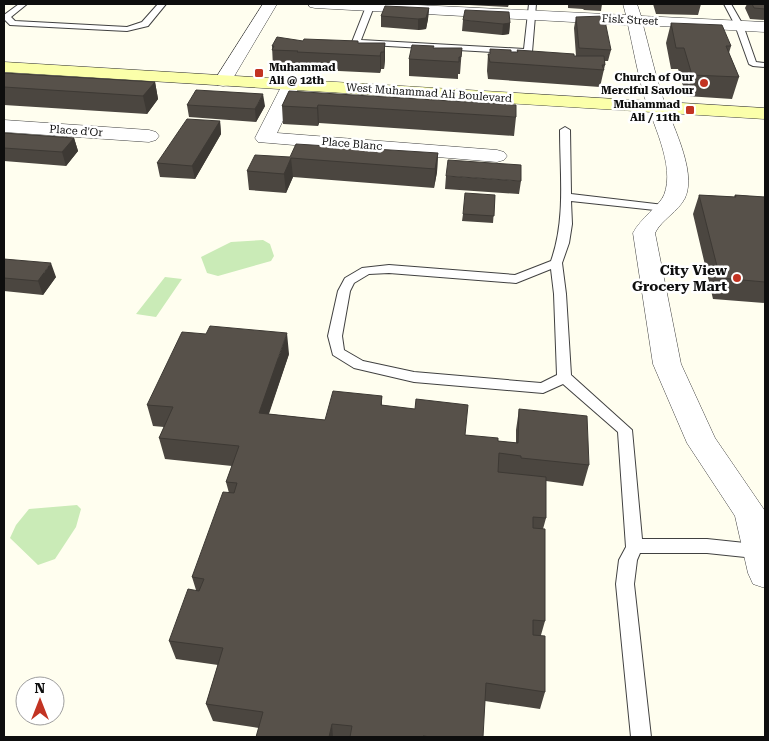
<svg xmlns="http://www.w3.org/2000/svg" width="769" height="741" font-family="'Roboto Serif',serif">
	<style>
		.green { fill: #caebb7 }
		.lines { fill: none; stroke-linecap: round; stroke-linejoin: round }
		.service-casing { stroke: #414141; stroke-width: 2 }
		.minor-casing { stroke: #414141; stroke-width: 1 }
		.secondary-casing { stroke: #303030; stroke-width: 1 }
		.service { fill: #fff; fill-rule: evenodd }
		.minor { fill: #fff; fill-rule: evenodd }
		.secondary { fill: #fbffaa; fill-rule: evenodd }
		.wall { fill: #4b4640 }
		.shaded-wall { fill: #3d3934 }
		.building { fill: #57514a; stroke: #3d3934 }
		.poi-dot { fill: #c23322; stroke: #fff; stroke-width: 2 }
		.labels { text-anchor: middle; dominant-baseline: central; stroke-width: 5; stroke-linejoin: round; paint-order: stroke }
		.far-street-label { font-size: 11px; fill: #0e0e0e; stroke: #fff }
		.far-poi-label { font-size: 11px; font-weight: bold; fill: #0e0e0e; stroke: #fff; text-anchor: end }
		.poi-label { font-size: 14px; font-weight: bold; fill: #0e0e0e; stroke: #fff; text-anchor: end }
	</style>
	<rect width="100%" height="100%" fill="#fffeef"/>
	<!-- green -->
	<path class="green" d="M263,240L270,244L274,256L271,261L218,276L207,273L201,257L231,242Z
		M165,277L182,279L156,317L136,314Z
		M77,505L81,509L76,527L55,559L38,565L10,538L16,525L29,509Z"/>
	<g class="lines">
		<defs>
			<path id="service" d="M19,4H27L11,17L15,21L127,27L142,22L158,4H166L148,26L127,31L10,25L4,19V15Z
				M367,4H375L361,40L524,49L529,4H536L532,52L528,54L353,44L352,42Z
				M724,4H731L743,25L756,62L765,63V67L753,66L749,64L735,25Z
				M565,127L570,130L571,194L664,205L669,208L664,211L571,201L572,224L569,243L562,263L566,294L571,375L632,430L642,539H707L765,545V559L707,553H640L637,560L634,584L651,737H631L616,584L619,560L626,547L618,432L563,384L543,393L414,382L354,368L333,355L328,336L338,291L345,278L362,268L389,265L515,275L551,261C566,219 560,174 560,130ZM551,269L554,294L557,375L541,383L414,372L363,361L344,350L342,336L350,291L354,283L369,274L389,273L516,283Z"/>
			<path id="minor" d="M263,4H277L229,85L223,86L217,85L214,81Z
				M308,4H396L626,15L623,4H637L641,16L765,22V32L643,25C649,47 654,70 661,92C669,120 698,170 685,198C678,212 662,219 655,233L681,364L715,438L765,511V588L753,584L748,573L735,516L687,443L653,364L633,233C640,219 660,205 664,195C676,165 651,121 643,92C637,70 633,47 628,25L315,8L310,7Z
				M291,80L297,81L300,85L277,133L497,150L504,152L507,156L504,160L497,162L258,142L255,138L282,85L285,81Z
				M4,120L149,130L156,132L159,136L156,140L149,142L4,132Z"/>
			<path id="secondary" d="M4,62L765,108V119L4,72Z"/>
		</defs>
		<!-- service casing -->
		<use href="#service" class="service-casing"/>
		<!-- minor casing -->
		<use href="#minor" class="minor-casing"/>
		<!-- secondary casing -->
		<use href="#secondary" class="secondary-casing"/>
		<!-- service -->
		<use href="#service" class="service"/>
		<!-- minor -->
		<use href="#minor" class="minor"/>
		<!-- secondary -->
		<use href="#secondary" class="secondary"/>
	</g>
	<!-- wall -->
	<path class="wall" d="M450,4H509L508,7Z
		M568,4H602L601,11L584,10L583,9L568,8Z
		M653,4H701L698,15L656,14Z
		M747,4H765V20L750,19L745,8Z
		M429,8L428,19L426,29L418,30L381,27V16Z
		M576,17L611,50L608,61H605V65L600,87L488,79L487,71L488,54H490V49L511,52H517V50L576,56L574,28Z
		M463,20L510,23L509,34L502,35L462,31Z
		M671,23L731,46L729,53L739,77L732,99L686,96L678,69H671L666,43Z
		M303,41L359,43H385V59L384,69H381L380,73L298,69V67H273L272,46Z
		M434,48H462L460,74H458V79L409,76V59Z
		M4,73L155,82L158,99L147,114L4,105Z
		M289,91L516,117L514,136L319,123L318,126L283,124L282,106Z
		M187,105L265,106L256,122L189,117Z
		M220,121L221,134L195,179L160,177L157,163Z
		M4,133L74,138L78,151L66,166L4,161Z
		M438,153L437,172L434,188L293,177L286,193L249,190L247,171L290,157Z
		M446,176L521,181L519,194L445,189Z
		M495,195L493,223L462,221L463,214Z
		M699,195L734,197L735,195L765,197V303L713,299L693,214Z
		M4,259L56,277L43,295L4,291Z
		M289,354L269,414L325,420L382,396V405L465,435L498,441L516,443V430L519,409L589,465L583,486L546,481V518L543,529L545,621L541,635L545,692L540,709L485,701L482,737H256L259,728L213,721L206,704L218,665L176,659L169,641L196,590L192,577L229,493L226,482L232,466L165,459L159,438L164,427L153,426L147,405Z"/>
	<!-- shaded-wall -->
	<path class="shaded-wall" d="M429,8L428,19L426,29L418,30V19Z
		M510,23L509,34L502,35L503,24Z
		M385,43V59L384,69V52Z
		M381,52V69L380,73V56Z
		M155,82L158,99L147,114L143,96Z
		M263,94L265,106L256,122L255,109Z
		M318,105L319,123L318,126L317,108Z
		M220,121L221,134L195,179L192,166Z
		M74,138L78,151L66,166L62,152Z
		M438,153L437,172L434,188L435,169Z
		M291,158L293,177L286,193L284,174Z
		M51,263L56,277L43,295L38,281Z
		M287,333L289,354L262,433L259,413Z
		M332,724L333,737H329Z"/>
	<!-- building -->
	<path class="building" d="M752,4H765V9L754,8Z
		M385,6L429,8L426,18L418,19L381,16Z
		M465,10L509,12L510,23L503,24L463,20Z
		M604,16L611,50L579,48L576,17Z
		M671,23L722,25L731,46H726L739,77L692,75L684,48H676Z
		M277,37L303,41L304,39L358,41V43H385L384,52H381L380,56L297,52L298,51L272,50L274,46H272Z
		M412,45L434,46L433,48H462L461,57H459V62L409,59Z
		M490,49L511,50V52H518L517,50L574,54V56H604L605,65H602L604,70L490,62L488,54H490Z
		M4,73L155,82L143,96L4,87Z
		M196,90L263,94L255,109L187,105Z
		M289,91L516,105V117L318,105L317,108L282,106Z
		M187,119L220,121L192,166L157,163Z
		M4,133L74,138L62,152L4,148Z
		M296,144L438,153L435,169L291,158L284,174L247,171L255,155L290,157Z
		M448,160L521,165V181L446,176Z
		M465,193L495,195L494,216L463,214Z
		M699,195L736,197L735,195L765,197V282L720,278Z
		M4,259L51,263L38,281L4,278Z
		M210,326L287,333L259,413L325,420L333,391L382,396L381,405L415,409L416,399L468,405L465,435L498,438V441L518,443L519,409L587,416L589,465L521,458V456L499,453L498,472L546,477V518L533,517V528L545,529V621L533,620V635L545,636V692L486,683L483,737H431L423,736V737H350L352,726L332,724L329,737H256L263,712L206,704L223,648L169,641L188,589L199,591L204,579L192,577L223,492L234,493L237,483L226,482L239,446L159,438L173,407L147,405L182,332L206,334Z"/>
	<!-- markers -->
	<g class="poi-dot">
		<rect x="254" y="68" width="10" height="10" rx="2.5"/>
		<circle cx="704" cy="83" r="5"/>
		<rect x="685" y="105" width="10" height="10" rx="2.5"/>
		<circle cx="737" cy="278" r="5"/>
	</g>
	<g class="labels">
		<!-- far-street labels -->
		<g class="far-street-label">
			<text transform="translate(630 20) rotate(3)">Fisk Street</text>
			<text transform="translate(429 93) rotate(4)">West Muhammad Ali Boulevard</text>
			<text transform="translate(76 131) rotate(4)">Place d'Or</text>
			<text transform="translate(352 144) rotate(5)">Place Blanc</text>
		</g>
		<!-- far-poi labels -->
		<g class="far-poi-label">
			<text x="269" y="67" text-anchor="start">Muhammad<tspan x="269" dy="13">Ali @ 12th</tspan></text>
			<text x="694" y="77">Church of Our<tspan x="694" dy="13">Merciful Saviour</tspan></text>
			<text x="680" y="104">Muhammad<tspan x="680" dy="13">Ali / 11th</tspan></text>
		</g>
		<!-- poi labels -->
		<g class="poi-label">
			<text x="727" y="270">City View<tspan x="727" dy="16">Grocery Mart</tspan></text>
		</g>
	</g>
	<!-- border -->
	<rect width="769" height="741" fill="none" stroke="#0e0e0e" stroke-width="10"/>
	<!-- north arrow -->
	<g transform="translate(40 701)"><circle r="24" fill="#ffffff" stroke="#9f9f9f"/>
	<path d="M0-4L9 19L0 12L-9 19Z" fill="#c23322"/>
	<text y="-8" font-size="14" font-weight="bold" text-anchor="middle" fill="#0e0e0e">N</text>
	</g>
</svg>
